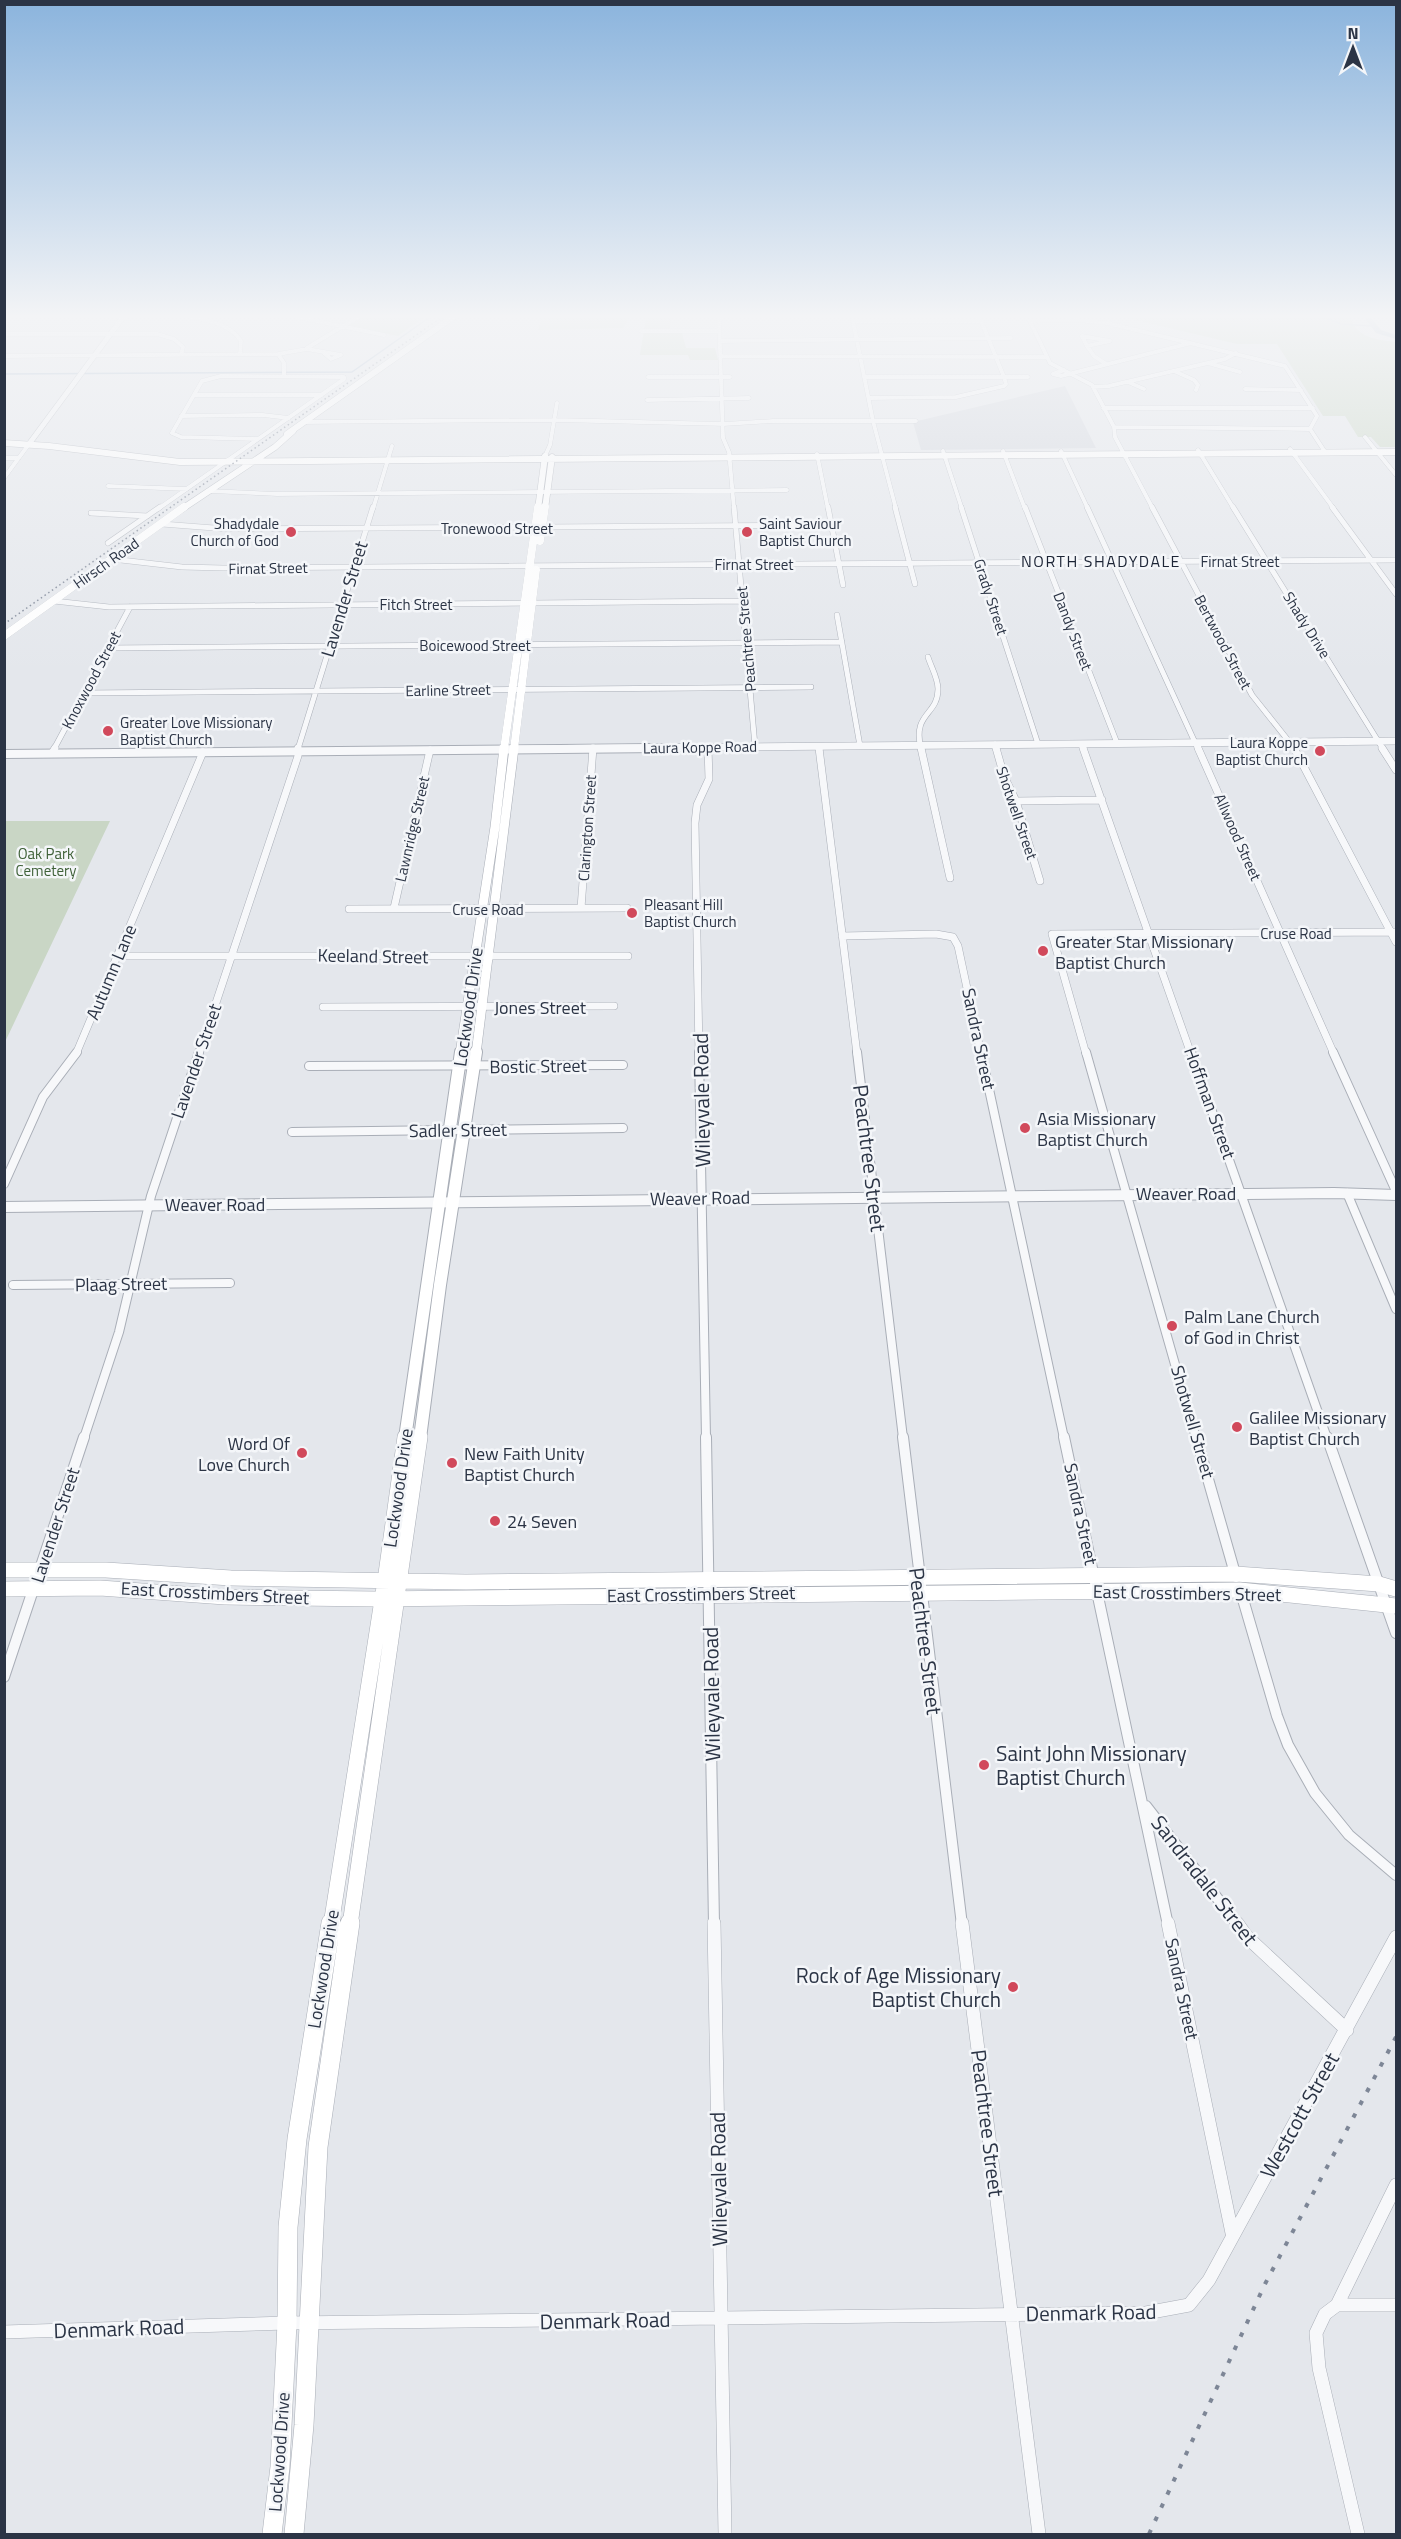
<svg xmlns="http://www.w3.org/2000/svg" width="1401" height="2539" font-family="'Titillium Web',sans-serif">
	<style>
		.built { fill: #d2d6de }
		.green { fill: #c9d6c5 }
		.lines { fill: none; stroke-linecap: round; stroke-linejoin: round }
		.stream { stroke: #9fb4cc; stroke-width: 1.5 }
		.river { fill: #9fb4cc; fill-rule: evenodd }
		.minor-far5-casing { stroke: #a9aeb7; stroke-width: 4.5 }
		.minor-far4-casing { stroke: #a9aeb7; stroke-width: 6 }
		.minor-far3-casing { stroke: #a9aeb7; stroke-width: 8 }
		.minor-far2-casing { stroke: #a9aeb7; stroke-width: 10 }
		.minor-far1-casing { stroke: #a9aeb7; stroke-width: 12 }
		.minor-casing { stroke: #a9aeb7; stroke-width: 14 }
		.tertiary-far3-casing { stroke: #a9aeb7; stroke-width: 6 }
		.tertiary-far2-casing { stroke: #a9aeb7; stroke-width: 8 }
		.tertiary-far1-casing { stroke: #a9aeb7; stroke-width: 10 }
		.tertiary-casing { stroke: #a9aeb7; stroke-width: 12 }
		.secondary-far5-casing { stroke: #a9aeb7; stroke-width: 7 }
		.secondary-far4-casing { stroke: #a9aeb7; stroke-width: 8 }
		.secondary-far3-casing { stroke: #a9aeb7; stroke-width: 10 }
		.secondary-far2-casing { stroke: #a9aeb7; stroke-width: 14 }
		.secondary-far1-casing { stroke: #a9aeb7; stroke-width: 16 }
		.secondary-casing { stroke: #a9aeb7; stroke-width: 20 }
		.minor-far5 { stroke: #f7f8fa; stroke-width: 4 }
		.minor-far4 { stroke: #f7f8fa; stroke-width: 5 }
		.minor-far3 { stroke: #f7f8fa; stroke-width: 7 }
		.minor-far2 { stroke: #f7f8fa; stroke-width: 8 }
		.minor-far1 { stroke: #f7f8fa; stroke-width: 10 }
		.minor { stroke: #f7f8fa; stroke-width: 13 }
		.tertiary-far3 { stroke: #f7f8fa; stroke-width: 5 }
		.tertiary-far2 { stroke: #f7f8fa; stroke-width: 7 }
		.tertiary-far1 { stroke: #f7f8fa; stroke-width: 8 }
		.tertiary { stroke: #f7f8fa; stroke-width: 10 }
		.secondary-far5 { stroke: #fff; stroke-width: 6 }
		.secondary-far4 { stroke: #fff; stroke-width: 8 }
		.secondary-far3 { stroke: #fff; stroke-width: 9 }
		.secondary-far2 { stroke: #fff; stroke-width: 12 }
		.secondary-far1 { stroke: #fff; stroke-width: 15 }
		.secondary { stroke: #fff; stroke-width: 19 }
		.rail-far1 { stroke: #7d8696; stroke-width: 1.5; stroke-dasharray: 1.5 3; stroke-linecap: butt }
		.rail { stroke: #7d8696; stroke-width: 4; stroke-dasharray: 4.5 10; stroke-linecap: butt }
		.poi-dot { fill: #d1495b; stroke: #f4f6f9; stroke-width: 2 }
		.labels { text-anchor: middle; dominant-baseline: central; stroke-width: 5; stroke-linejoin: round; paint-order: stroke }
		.far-poi-label { font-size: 15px; fill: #2b3445; stroke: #f4f6f9; text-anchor: start }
		.far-street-label { font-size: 15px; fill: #2b3445; stroke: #f4f6f9 }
		.far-park-label { font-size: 15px; fill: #3f6138; stroke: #f4f6f9 }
		.far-neighbourhood-label { font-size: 16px; letter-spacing: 1.5px; fill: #1d2536; stroke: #f4f6f9 }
		.street-label { font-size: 18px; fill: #2b3445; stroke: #f4f6f9 }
		.poi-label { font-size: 18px; fill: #2b3445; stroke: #f4f6f9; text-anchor: start }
		.near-street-label { font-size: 21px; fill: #2b3445; stroke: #f4f6f9 }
		.near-poi-label { font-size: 21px; fill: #2b3445; stroke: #f4f6f9; text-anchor: start }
	</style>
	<rect width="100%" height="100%" fill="#e4e7ec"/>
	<!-- built -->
	<path class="built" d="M1065,386L1096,448L921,450L913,422Z"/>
	<!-- green -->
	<path class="green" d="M361,317H424L398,336L348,326Z
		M542,317H630L623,328L538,330Z
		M646,317H671L670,329L682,333L686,348H715L718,360H690L688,355H640Z
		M1123,317H1350C1357,338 1377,340 1396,342V447H1380L1371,437H1358L1345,416H1323L1277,344H1237Z
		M5,821H110L5,1042L4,821Z"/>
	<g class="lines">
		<!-- stream -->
		<path class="stream" d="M1323,317L1341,324L1371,326
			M4,374L352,372L430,317"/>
		<!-- river -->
		<path class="river" d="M1364,317H1370L1381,330L1396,335V339L1376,333Z"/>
		<defs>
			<path id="minor-far5" d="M191,317C210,321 230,324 241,341L240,354
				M297,317L384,335
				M719,317L723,438L729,452L734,509
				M641,331H719
				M4,334H157L174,339L183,347L181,355
				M1082,336L1110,341L1087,346Z
				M720,341L1011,338
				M1087,346L1094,356L1106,364
				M307,348L358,317
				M278,354L284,363V376
				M4,356L278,354L307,349L341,355L331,359L324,353
				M720,356L1047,357
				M1208,363L1240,372
				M1064,370L1053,374L1061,376L1191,343
				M1174,371L1194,380L1198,385L1196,390
				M648,377H730
				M864,377H1028
				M1128,382L1144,389
				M1093,387L1109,386L1225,359L1236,353
				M1245,389L1301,390
				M194,395H322
				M870,398L956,397L1004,386L1006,384L1004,377L980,318
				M647,400L749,398
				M1103,408H1313
				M181,416L263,415L289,418
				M305,422L555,420L724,424L773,421H916
				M1114,427L1310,429
				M1365,437L1396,475
				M1290,449L1334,509
				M1198,450L1234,509
				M943,451L962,509
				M1003,451L1025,509
				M1061,451L1088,509
				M817,454L828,509
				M545,456L550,445L557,403
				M4,458H19
				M4,478L29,444
				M108,486L187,489
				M208,491L277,494L787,490
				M158,509L344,379V377L221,376L202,381L172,433L181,437L257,439
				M373,509L392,446
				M896,509L873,421L853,321H981
				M1153,509L1115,437L1114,427L1092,385L1050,363L1030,321L1076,320L1107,323L1285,366L1317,416L1310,429L1325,452"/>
			<path id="minor-far4" d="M734,507L755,746
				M828,507L843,585
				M895,507L915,584
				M961,507L1038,744
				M1025,507L1117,743
				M1087,507L1198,749
				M1152,507L1252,695L1295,749
				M1233,507L1383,749
				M1332,507L1396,594
				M91,513L147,516
				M162,524L227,529L831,525
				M108,543L160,507
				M112,559L182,567L223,568L1396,560
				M54,601L109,607L743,601
				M837,615L860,746
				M108,648L842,642
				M85,693L811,687
				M995,744L997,749
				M1082,744L1084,749
				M819,746V749
				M708,747V749
				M54,749L130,607
				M298,749L373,507
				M921,749C912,712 938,716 938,689C938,678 931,667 928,657"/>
			<path id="minor-far3" d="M819,748L857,1054
				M921,748L950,878
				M996,748L1004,776L1016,801L1040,881
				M1083,748L1191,1054
				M1198,748L1334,1054
				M1294,748L1396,942
				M1382,748L1396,770
				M52,753L55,748
				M1016,801L1102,800
				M394,908L430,750
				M581,908L593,748
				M349,909L627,908
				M842,936L936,934L953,937L958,946L981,1054
				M119,956H628
				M323,1007L614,1006
				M76,1054L203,752
				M199,1054L298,756V748
				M699,1054L695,823L697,805L709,779L708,748
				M1086,1054L1052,934L1396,932"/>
			<path id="minor-far2" d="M699,1052L706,1438
				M857,1052L903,1438
				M981,1052L1064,1438
				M1086,1052L1196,1438
				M1191,1052L1327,1438
				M1333,1052L1396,1191
				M309,1066L623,1065
				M292,1132L623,1128
				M4,1184L43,1097L77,1052
				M1347,1193L1396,1309
				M13,1285L230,1283
				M84,1438L119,1332L151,1196L199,1052"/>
			<path id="minor-far1" d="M706,1437L714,1925
				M903,1437L962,1925
				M1064,1437L1168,1925
				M1196,1437L1236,1577
				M1327,1437L1396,1633
				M1240,1589L1277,1716L1288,1745L1315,1793L1349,1835L1396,1875
				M4,1677L84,1437
				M1146,1806L1238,1925"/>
			<path id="minor" d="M714,1923L725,2534
				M962,1923L1039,2534
				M1168,1923L1232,2233
				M1237,1923L1247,1937L1347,2030
				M1337,2305L1396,2185
				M4,2332L287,2323L1146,2313L1189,2305L1209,2280L1396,1937
				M1358,2534L1319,2368L1316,2333L1325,2314L1337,2305H1396"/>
			<path id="tertiary-far3" d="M29,444L123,317"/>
			<path id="tertiary-far2" d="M501,749L1396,741"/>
			<path id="tertiary-far1" d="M4,754L662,748"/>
			<path id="tertiary" d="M4,1207L1334,1193L1396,1195"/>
			<path id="secondary-far5" d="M287,434L453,317
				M4,443L49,446L180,462L1396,452
				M182,509L275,447L293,431
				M538,509L545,456
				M545,509L552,457"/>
			<path id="secondary-far4" d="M540,541L545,507
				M4,636L184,507
				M504,749L538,507
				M514,749L536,570"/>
			<path id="secondary-far3" d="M460,1054L495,827L504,748
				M476,1054L514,748"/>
			<path id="secondary-far2" d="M405,1438L461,1052
				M420,1438L440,1285L476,1052"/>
			<path id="secondary-far1" d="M4,1570H106L231,1578L466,1582L1236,1574L1379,1584L1396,1589
				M4,1589L100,1588L225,1597L375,1599L1240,1590L1396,1606
				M331,1925L385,1581L405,1437
				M350,1925L420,1437"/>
			<path id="secondary" d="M272,2534L280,2467L287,2323L288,2227L297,2139L331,1923
				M294,2534L304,2425L318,2147L350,1923"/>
		</defs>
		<!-- minor-far5 casing -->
		<use href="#minor-far5" class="minor-far5-casing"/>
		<!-- minor-far4 casing -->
		<use href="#minor-far4" class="minor-far4-casing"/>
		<!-- minor-far3 casing -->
		<use href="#minor-far3" class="minor-far3-casing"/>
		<!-- minor-far2 casing -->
		<use href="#minor-far2" class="minor-far2-casing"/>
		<!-- minor-far1 casing -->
		<use href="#minor-far1" class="minor-far1-casing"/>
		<!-- minor casing -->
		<use href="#minor" class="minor-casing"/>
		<!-- tertiary-far3 casing -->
		<use href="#tertiary-far3" class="tertiary-far3-casing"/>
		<!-- tertiary-far2 casing -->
		<use href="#tertiary-far2" class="tertiary-far2-casing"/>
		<!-- tertiary-far1 casing -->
		<use href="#tertiary-far1" class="tertiary-far1-casing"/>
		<!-- tertiary casing -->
		<use href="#tertiary" class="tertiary-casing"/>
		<!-- secondary-far5 casing -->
		<use href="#secondary-far5" class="secondary-far5-casing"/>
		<!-- secondary-far4 casing -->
		<use href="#secondary-far4" class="secondary-far4-casing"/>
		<!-- secondary-far3 casing -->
		<use href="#secondary-far3" class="secondary-far3-casing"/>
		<!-- secondary-far2 casing -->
		<use href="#secondary-far2" class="secondary-far2-casing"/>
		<!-- secondary-far1 casing -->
		<use href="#secondary-far1" class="secondary-far1-casing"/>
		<!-- secondary casing -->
		<use href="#secondary" class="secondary-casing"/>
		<!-- minor-far5 -->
		<use href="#minor-far5" class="minor-far5"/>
		<!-- minor-far4 -->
		<use href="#minor-far4" class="minor-far4"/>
		<!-- minor-far3 -->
		<use href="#minor-far3" class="minor-far3"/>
		<!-- minor-far2 -->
		<use href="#minor-far2" class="minor-far2"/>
		<!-- minor-far1 -->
		<use href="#minor-far1" class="minor-far1"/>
		<!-- minor -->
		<use href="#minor" class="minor"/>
		<!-- tertiary-far3 -->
		<use href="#tertiary-far3" class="tertiary-far3"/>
		<!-- tertiary-far2 -->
		<use href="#tertiary-far2" class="tertiary-far2"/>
		<!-- tertiary-far1 -->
		<use href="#tertiary-far1" class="tertiary-far1"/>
		<!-- tertiary -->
		<use href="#tertiary" class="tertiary"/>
		<!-- secondary-far5 -->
		<use href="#secondary-far5" class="secondary-far5"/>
		<!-- secondary-far4 -->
		<use href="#secondary-far4" class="secondary-far4"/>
		<!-- secondary-far3 -->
		<use href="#secondary-far3" class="secondary-far3"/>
		<!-- secondary-far2 -->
		<use href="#secondary-far2" class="secondary-far2"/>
		<!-- secondary-far1 -->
		<use href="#secondary-far1" class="secondary-far1"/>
		<!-- secondary -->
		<use href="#secondary" class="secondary"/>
		<!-- rail-far1 -->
		<path class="rail-far1" d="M4,624L442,317"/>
		<!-- rail -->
		<path class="rail" d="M1149,2534L1265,2284L1396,2037"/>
	</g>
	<!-- sky -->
	<linearGradient id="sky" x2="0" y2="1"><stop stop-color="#8bb4dd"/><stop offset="0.47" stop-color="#f3f4f6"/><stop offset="1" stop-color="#f3f4f6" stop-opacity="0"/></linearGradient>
	<rect width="1401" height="673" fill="url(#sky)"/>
	<!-- markers -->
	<g class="poi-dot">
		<circle cx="291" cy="532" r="6"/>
		<circle cx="747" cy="532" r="6"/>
		<circle cx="108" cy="731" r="6"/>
		<circle cx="1320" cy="751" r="6"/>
		<circle cx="632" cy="913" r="6"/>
		<circle cx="1043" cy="951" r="6"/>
		<circle cx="1025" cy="1128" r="6"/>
		<circle cx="1172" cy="1326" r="6"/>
		<circle cx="1237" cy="1427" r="6"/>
		<circle cx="302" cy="1453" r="6"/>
		<circle cx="452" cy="1463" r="6"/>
		<circle cx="495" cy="1521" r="6"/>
		<circle cx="984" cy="1765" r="6"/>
		<circle cx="1013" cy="1987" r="6"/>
	</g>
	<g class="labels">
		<!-- far-poi labels -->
		<g class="far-poi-label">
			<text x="279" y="523" text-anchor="end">Shadydale<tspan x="279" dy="17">Church of God</tspan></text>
			<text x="759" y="523">Saint Saviour<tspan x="759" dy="17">Baptist Church</tspan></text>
			<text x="120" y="722">Greater Love Missionary<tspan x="120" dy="17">Baptist Church</tspan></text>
			<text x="1308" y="742" text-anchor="end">Laura Koppe<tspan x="1308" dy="17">Baptist Church</tspan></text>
			<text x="644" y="904">Pleasant Hill<tspan x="644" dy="17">Baptist Church</tspan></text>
		</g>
		<!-- far-street labels -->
		<g class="far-street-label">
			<text x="497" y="528">Tronewood Street</text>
			<text x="1240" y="561">Firnat Street</text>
			<text transform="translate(106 563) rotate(-35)">Hirsch Road</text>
			<text x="754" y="564">Firnat Street</text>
			<text transform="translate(268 568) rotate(-1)">Firnat Street</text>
			<text transform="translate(991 597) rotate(72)">Grady Street</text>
			<text x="416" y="604">Fitch Street</text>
			<text transform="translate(1307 625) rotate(58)">Shady Drive</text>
			<text transform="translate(1073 631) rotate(69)">Dandy Street</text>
			<text transform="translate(746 639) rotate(-95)">Peachtree Street</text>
			<text transform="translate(1223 642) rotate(62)">Bertwood Street</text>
			<text x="475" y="645">Boicewood Street</text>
			<text transform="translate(91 680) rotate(-62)">Knoxwood Street</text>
			<text transform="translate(448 690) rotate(-1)">Earline Street</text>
			<text transform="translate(700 747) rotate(-1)">Laura Koppe Road</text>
			<text transform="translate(1017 813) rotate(71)">Shotwell Street</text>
			<text transform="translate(587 828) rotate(-86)">Clarington Street</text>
			<text transform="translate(412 829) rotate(-77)">Lawnridge Street</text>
			<text transform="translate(1238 837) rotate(66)">Allwood Street</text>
			<text x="488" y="909">Cruse Road</text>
			<text x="1296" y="933">Cruse Road</text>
		</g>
		<!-- far-park labels -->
		<g class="far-park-label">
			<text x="46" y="853">Oak Park<tspan x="46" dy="17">Cemetery</tspan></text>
		</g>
		<!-- far-neighbourhood labels -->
		<g class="far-neighbourhood-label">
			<text x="1101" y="561">NORTH SHADYDALE</text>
		</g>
		<!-- street labels -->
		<g class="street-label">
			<text transform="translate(344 599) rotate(-73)">Lavender Street</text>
			<text transform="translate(373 956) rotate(1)">Keeland Street</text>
			<text transform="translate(111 972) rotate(-67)">Autumn Lane</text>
			<text transform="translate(468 1007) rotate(-82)">Lockwood Drive</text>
			<text x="540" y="1007">Jones Street</text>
			<text transform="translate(979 1039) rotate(78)">Sandra Street</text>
			<text transform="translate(196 1061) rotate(-71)">Lavender Street</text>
			<text transform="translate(538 1066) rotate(-1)">Bostic Street</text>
			<text transform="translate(1210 1103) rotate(70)">Hoffman Street</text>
			<text transform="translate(458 1130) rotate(-1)">Sadler Street</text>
			<text x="1186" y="1193">Weaver Road</text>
			<text transform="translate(700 1198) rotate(-1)">Weaver Road</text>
			<text x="215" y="1204">Weaver Road</text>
			<text transform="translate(121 1284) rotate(-1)">Plaag Street</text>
			<text transform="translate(1193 1422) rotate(74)">Shotwell Street</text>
			<text transform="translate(398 1488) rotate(-82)">Lockwood Drive</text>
			<text transform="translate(1081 1514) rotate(78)">Sandra Street</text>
			<text transform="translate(55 1525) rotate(-72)">Lavender Street</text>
			<text transform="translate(215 1593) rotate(3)">East Crosstimbers Street</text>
			<text transform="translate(1187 1593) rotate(1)">East Crosstimbers Street</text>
			<text transform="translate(701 1594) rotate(-1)">East Crosstimbers Street</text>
			<text transform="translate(323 1969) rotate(-81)">Lockwood Drive</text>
			<text transform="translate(1182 1989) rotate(78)">Sandra Street</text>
			<text transform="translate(279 2452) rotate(-86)">Lockwood Drive</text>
		</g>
		<!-- poi labels -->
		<g class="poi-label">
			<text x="1055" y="941">Greater Star Missionary<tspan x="1055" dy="21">Baptist Church</tspan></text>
			<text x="1037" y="1118">Asia Missionary<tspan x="1037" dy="21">Baptist Church</tspan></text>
			<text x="1184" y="1316">Palm Lane Church<tspan x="1184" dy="21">of God in Christ</tspan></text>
			<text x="1249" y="1417">Galilee Missionary<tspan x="1249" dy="21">Baptist Church</tspan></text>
			<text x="290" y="1443" text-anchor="end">Word Of<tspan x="290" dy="21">Love Church</tspan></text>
			<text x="464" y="1453">New Faith Unity<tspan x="464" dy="21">Baptist Church</tspan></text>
			<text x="507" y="1521">24 Seven</text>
		</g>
		<!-- near-street labels -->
		<g class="near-street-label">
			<text transform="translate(701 1100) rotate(-91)">Wileyvale Road</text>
			<text transform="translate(870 1158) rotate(83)">Peachtree Street</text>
			<text transform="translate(926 1641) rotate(83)">Peachtree Street</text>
			<text transform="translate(711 1694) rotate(-91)">Wileyvale Road</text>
			<text transform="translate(1205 1880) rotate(52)">Sandradale Street</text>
			<text transform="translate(1299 2115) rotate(-61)">Westcott Street</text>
			<text transform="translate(988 2123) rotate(83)">Peachtree Street</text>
			<text transform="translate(718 2179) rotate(-91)">Wileyvale Road</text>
			<text transform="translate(1091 2312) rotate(-1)">Denmark Road</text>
			<text transform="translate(605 2320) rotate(-1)">Denmark Road</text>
			<text transform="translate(119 2328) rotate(-2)">Denmark Road</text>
		</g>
		<!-- near-poi labels -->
		<g class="near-poi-label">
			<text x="996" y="1753">Saint John Missionary<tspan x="996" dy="24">Baptist Church</tspan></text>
			<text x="1001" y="1975" text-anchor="end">Rock of Age Missionary<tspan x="1001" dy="24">Baptist Church</tspan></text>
		</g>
	</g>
	<!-- border -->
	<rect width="1401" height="2539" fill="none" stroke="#2b3445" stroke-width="12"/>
	<!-- north arrow -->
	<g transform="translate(1353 48)" stroke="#f4f6f9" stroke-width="4.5" paint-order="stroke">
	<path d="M0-4.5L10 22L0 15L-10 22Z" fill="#2b3445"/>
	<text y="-9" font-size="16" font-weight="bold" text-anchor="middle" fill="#2b3445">N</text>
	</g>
</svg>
